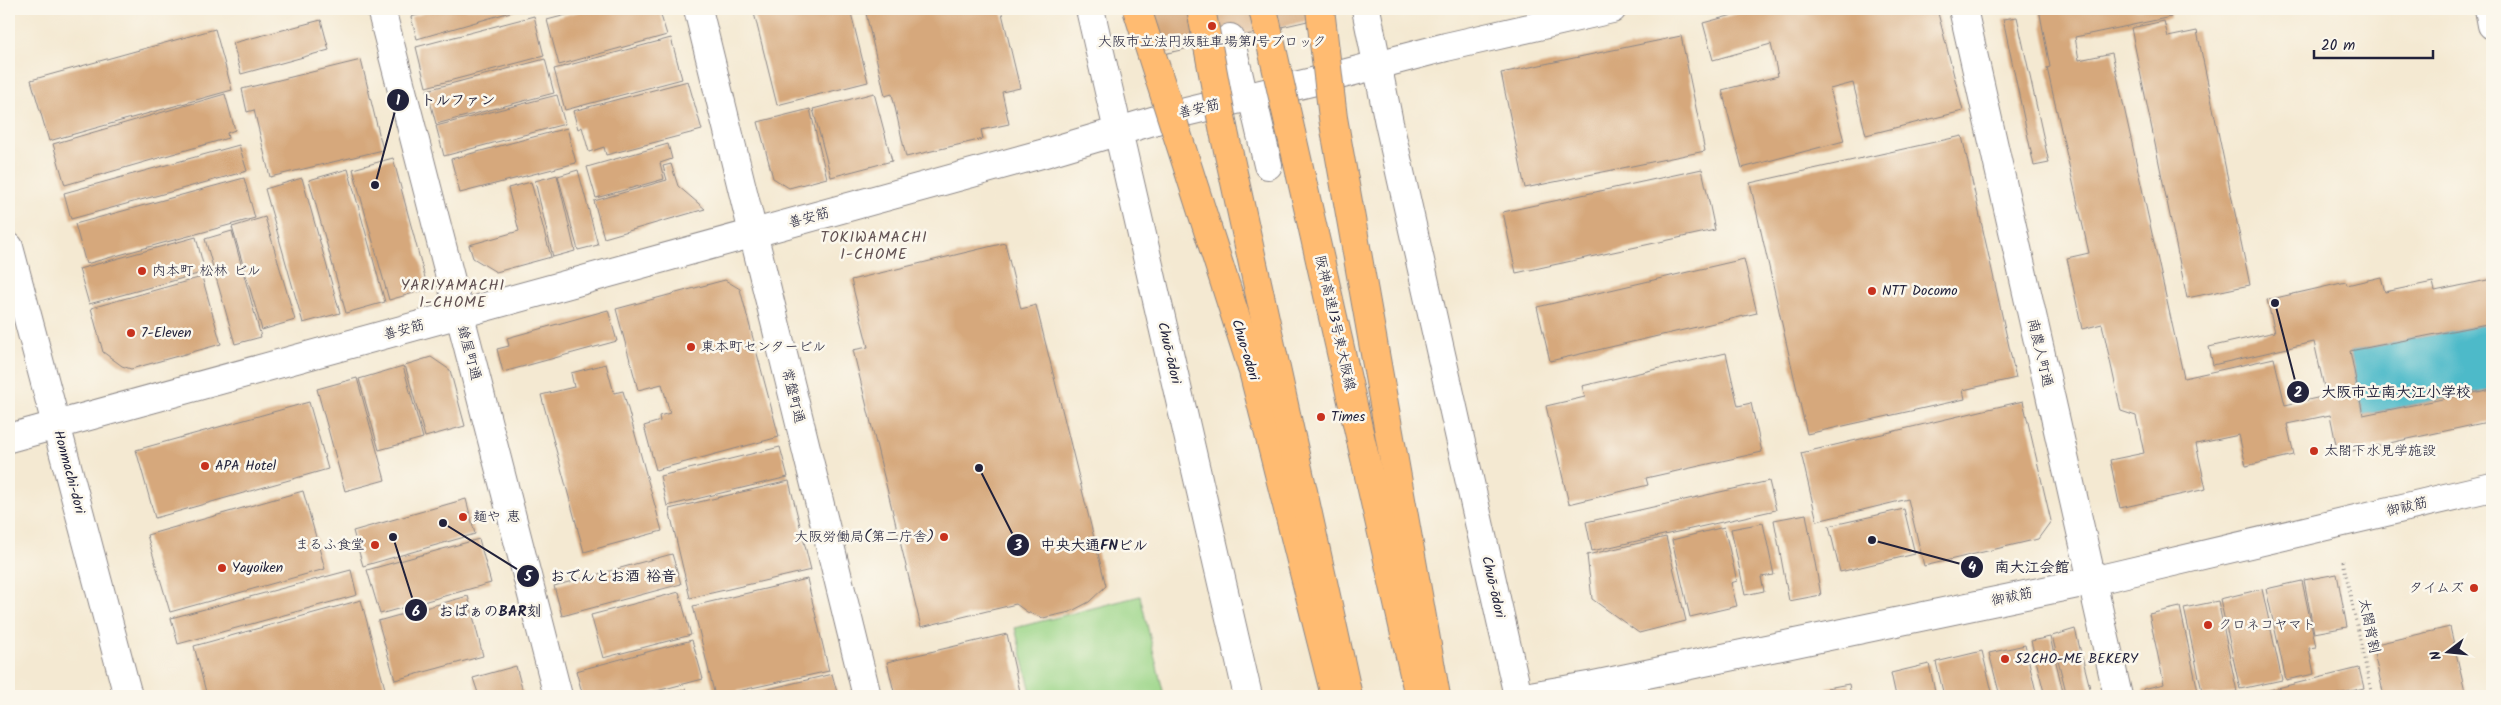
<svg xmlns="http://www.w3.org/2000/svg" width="2501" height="705" font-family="Kalam,'Klee One',sans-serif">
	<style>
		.green { fill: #9bd588; stroke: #5e7c62 }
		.water { fill: #4dbac9; stroke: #386e82 }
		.building { fill: #d6a87c }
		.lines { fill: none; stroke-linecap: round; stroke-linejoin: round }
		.minor-casing { stroke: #8b8686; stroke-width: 30 }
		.path { stroke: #8b8686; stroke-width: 3; stroke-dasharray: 1 4; stroke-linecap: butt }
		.minor { stroke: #fff; stroke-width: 28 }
		.major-bridge-casing { stroke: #8b8686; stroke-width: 30; stroke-linecap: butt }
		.highway-bridge-casing { stroke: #8b8686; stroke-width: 30; stroke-linecap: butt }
		.major-bridge { stroke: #ffbb71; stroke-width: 28 }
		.highway-bridge { stroke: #ffbb71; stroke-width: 28 }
		.poi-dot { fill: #c8321e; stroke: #fbf7ec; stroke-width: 2 }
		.labels { text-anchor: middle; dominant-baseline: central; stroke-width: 5; stroke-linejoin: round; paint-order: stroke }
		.poi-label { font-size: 14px; fill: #22223b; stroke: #fbf7ec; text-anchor: start }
		.street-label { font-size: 14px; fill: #22223b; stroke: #fbf7ec }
		.neighbourhood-label { font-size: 15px; letter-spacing: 1px; fill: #615152; stroke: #fbf7ec }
		.leader { fill: none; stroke: #22223b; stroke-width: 2 }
		.callout-dot { fill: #22223b; stroke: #fbf7ec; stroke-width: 2 }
		.mark-label { font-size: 15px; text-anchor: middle; font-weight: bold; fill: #fff }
		.callout-label { font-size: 15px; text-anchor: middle; font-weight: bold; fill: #22223b; stroke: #fbf7ec; stroke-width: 5; stroke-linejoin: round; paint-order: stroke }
	</style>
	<rect width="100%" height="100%" fill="#fbf7ec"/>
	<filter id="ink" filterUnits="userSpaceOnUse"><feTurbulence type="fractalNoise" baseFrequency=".02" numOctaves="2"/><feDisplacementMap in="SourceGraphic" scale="10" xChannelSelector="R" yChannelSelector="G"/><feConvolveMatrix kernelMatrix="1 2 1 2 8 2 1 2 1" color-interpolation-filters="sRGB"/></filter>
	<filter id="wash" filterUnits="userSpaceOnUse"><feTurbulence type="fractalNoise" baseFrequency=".0096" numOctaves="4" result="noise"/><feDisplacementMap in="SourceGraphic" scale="20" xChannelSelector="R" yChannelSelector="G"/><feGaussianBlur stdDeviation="1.12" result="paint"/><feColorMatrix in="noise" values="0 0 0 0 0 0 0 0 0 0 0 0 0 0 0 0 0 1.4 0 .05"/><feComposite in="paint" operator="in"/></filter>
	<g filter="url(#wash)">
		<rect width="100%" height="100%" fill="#f4e9d2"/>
		<!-- green -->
		<path class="green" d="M1140,596L1163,691L1159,696H1032L1015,628Z"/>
		<!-- water -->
		<path class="water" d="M2492,323V389L2363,415L2350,351Z"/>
		<g id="blocks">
			<!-- building -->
			<path class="building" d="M438,9H521L417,39L411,17Z
				M589,9H659L667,35L559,65L547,20Z
				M753,9H850L868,82L777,105Z
				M865,9H1001L1020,88L1002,92L1009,124L981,130L983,139L906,157L892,94L885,96Z
				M1134,9H1324L1325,17L1146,58Z
				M1755,9H1937L1963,111L1866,135L1853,83L1830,89L1844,141L1742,168L1722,90L1778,76L1771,44L1713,60L1703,23Z
				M2039,9H2183V11L2170,13L2171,17L2075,37L2079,60L2112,53L2184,378L2274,358L2285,405L2326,396L2314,342L2213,365L2209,347L2275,332L2267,300L2346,282L2347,285L2381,277L2385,292L2433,282L2435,291L2492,279V323L2350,351L2363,415L2492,389V421L2338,454L2330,415L2287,424L2294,455L2246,466L2239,435L2196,444L2206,489L2120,508L2110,460L2144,453L2136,416L2121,411L2102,324L2082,329L2067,258L2089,253L2047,68L2050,67Z
				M534,16L544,56L426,87L416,47Z
				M2017,17L2049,163L2034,166L2003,19Z
				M321,20L329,50L241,74L233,43Z
				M2164,21L2168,37L2197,31L2250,285L2187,298L2131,28Z
				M215,29L232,90L49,141L31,80Z
				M1681,36L1705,151L1525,188L1501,73Z
				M671,38L682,79L565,110L554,69Z
				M545,59L554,93L436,124L427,90Z
				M361,60L383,150L270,177L254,110L247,112L242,89Z
				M688,81L702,130L606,155L604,147L589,152L582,127L578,129L573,111Z
				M874,93L892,161L831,177L813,109Z
				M225,94L235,130L227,133L228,138L65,185L53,144Z
				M557,95L565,124L444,156L436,126Z
				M810,109L827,178L789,188L773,178L758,122Z
				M567,128L576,163L460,193L451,159Z
				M1962,136L2016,378L1963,390L1965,399L1807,434L1750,183Z
				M668,144L672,159L660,163L664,179L596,198L587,167Z
				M239,145L247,171L71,219L64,193Z
				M393,158L428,289L389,300L353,169Z
				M671,164L678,186L705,209L604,238L594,201L667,180L663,166Z
				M348,169L385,302L346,313L309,180Z
				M1702,169L1715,230L1516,273L1503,212Z
				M578,170L598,245L578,250L558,176Z
				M557,175L575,251L553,257L535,181Z
				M244,178L255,218L86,264L75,224Z
				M302,178L340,313L303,323L265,189Z
				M531,182L551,257L496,272L473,258L469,245L519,231L508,188Z
				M265,217L295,320L262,330L232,227Z
				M232,231L261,337L235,344L205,239Z
				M196,237L205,272L89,304L79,269Z
				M1005,243L1021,309L1036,305L1106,586L1089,602L1070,612L1043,618L1027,612L1016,604L921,627L853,350L868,347L851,280Z
				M1744,259L1757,313L1550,361L1537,307Z
				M202,277L221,344L131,369L122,366L103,352L91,308Z
				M725,280L740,289L779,437L656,470L644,426L660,421L659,416L670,413L662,384L638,390L616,309Z
				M608,310L617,341L503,372L497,349L509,346L507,338Z
				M1726,353L1738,406L1751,403L1762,452L1646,478L1648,485L1569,504L1546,406L1585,397L1582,386Z
				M431,357L450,370L465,426L425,437L405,365Z
				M606,364L614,393L623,391L662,531L584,552L541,395L574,387L571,373Z
				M403,366L423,438L379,450L359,379Z
				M357,378L385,480L345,491L317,389Z
				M2023,401L2051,521L2038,539L1924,566L1908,499L1817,521L1801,453Z
				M309,402L328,469L155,518L136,450Z
				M780,447L788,477L667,506L660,476Z
				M789,481L811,570L690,598L669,509Z
				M1769,481L1776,510L1592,551L1586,522Z
				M303,491L325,569L170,612L147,535Z
				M466,499L475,534L363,566L353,531Z
				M1904,509L1915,554L1840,572L1829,526Z
				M1806,514L1821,595L1789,601L1774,520Z
				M1763,523L1774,575L1761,577L1764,591L1745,595L1731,529Z
				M1724,527L1737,581L1731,583L1737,606L1690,617L1672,540Z
				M1666,537L1686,621L1639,633L1592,599L1587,555Z
				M479,539L491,583L380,614L367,570Z
				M672,554L681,584L562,616L554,586Z
				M351,570L357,595L178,644L171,618Z
				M2337,574L2347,627L2314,633L2304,580Z
				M807,579L829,671L715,696L693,606Z
				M2302,581L2316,647L2309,648L2314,674L2286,680L2266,589Z
				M2262,589L2282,680L2240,689L2220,599Z
				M679,592L691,635L603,658L591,615Z
				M468,596L483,656L395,680L378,621Z
				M361,600L387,696H207L194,646Z
				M2218,601L2237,692L2203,696L2184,608Z
				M2180,607L2199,696H2144L2143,689L2164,684L2149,614Z
				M2450,627L2466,696H2384L2372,645Z
				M2075,629L2092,696H2067L2052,636Z
				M1007,634L1021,696H895L887,662Z
				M2050,637L2064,696H2045L2031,641Z
				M692,640L703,679L637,696H583L576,671Z
				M2025,645L2037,696H2000L1989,653Z
				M1982,651L1993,696H1944L1936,662Z
				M1929,664L1936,696H1896L1891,673Z
				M516,666L524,696H479L473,678Z
				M2359,668L2364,688L2329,696H2245Z
				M832,674L838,696H739Z
				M1849,684L1851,696H1829L1827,688Z
				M686,689L687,696H660Z
				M1826,690L1827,696H1798V695Z"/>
		</g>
	</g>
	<g filter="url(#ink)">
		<use href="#blocks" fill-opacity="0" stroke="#8b8686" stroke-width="1"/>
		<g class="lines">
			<defs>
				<path id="minor" d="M381,9L558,696
					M698,9L867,696
					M1090,9L1248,696
					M1366,9L1389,123L1518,696
					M1963,9L2118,696
					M2489,9L2492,25
					M1230,38L1244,98
					M1252,96L1268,165
					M9,247L128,696
					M9,438L1045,153L1173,115L1320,80L1446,47L1612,9
					M1530,696L1594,685L2092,581L2492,487"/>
			</defs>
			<!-- minor casing -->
			<use href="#minor" class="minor-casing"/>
			<!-- path -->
			<path class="path" d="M2343,561L2372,696"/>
			<!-- minor -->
			<use href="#minor" class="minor"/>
			<defs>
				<path id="major-bridge" d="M1137,9L1253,371L1335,695
					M1320,9L1333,118L1436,696"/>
				<path id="highway-bridge" d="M1201,9L1224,132L1348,696
					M1263,9L1419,696"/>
			</defs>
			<!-- major-bridge casing -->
			<use href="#major-bridge" class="major-bridge-casing"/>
			<!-- highway-bridge casing -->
			<use href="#highway-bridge" class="highway-bridge-casing"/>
			<!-- major-bridge -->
			<use href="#major-bridge" class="major-bridge"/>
			<!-- highway-bridge -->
			<use href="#highway-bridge" class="highway-bridge"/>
		</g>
	</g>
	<!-- markers -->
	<g class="poi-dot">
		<circle cx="1212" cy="26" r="5"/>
		<circle cx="142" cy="271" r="5"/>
		<circle cx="1872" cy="291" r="5"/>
		<circle cx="131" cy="333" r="5"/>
		<circle cx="691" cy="347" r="5"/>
		<circle cx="1321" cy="417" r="5"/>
		<circle cx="2314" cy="451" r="5"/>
		<circle cx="205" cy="466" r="5"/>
		<circle cx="463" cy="517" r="5"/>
		<circle cx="944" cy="537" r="5"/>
		<circle cx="375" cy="545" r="5"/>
		<circle cx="222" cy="568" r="5"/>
		<circle cx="2474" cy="588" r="5"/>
		<circle cx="2208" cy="625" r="5"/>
		<circle cx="2005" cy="659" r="5"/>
	</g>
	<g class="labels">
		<!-- poi labels -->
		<g class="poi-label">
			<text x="1212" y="42" text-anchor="middle">大阪市立法円坂駐車場第1号ブロック</text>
			<text x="152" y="271">内本町 松林 ビル</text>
			<text x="1882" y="291">NTT Docomo</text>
			<text x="141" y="333">7-Eleven</text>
			<text x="701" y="347">東本町センタービル</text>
			<text x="1331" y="417">Times</text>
			<text x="2324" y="451">太閤下水見学施設</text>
			<text x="215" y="466">APA Hotel</text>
			<text x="473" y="517">麺や 恵</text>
			<text x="934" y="537" text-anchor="end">大阪労働局(第二庁舎)</text>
			<text x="365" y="545" text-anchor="end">まるふ食堂</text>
			<text x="232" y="568">Yayoiken</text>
			<text x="2464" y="588" text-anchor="end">タイムズ</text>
			<text x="2218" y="625">クロネコヤマト</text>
			<text x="2015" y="659">52CHO-ME BEKERY</text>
		</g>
		<!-- street labels -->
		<g class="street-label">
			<text transform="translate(1199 109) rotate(-13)">善安筋</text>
			<text transform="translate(809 218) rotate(-15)">善安筋</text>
			<text transform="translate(1335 323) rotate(77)">阪神高速13号東大阪線</text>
			<text transform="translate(404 330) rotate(-15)">善安筋</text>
			<text transform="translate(1245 350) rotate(73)">Chuo-odori</text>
			<text transform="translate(469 353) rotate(75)">鎗屋町通</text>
			<text transform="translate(1169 353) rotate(77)">Chuō-ōdori</text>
			<text transform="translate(2040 353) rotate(77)">南農人町通</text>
			<text transform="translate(793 396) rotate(76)">常盤町通</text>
			<text transform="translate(69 472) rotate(75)">Honmachi-dori</text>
			<text transform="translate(2407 507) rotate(-13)">御祓筋</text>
			<text transform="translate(1493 587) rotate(77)">Chuō-ōdori</text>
			<text transform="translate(2012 597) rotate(-12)">御祓筋</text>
			<text transform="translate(2369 626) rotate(78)">太閤背割</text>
		</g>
		<!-- neighbourhood labels -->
		<g class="neighbourhood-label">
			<text x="874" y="238">TOKIWAMACHI<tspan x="874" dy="17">1-CHOME</tspan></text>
			<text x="453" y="286">YARIYAMACHI<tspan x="453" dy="17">1-CHOME</tspan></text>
		</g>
	</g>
	<!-- callouts -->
	<path class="leader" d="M375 185L398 100M2275 303L2298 392M979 468L1018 545M1872 540L1972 567M443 523L528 576M393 537L416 610"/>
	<g class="callout-dot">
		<circle cx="375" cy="185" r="5"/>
		<circle cx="2275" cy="303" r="5"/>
		<circle cx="979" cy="468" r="5"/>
		<circle cx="1872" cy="540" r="5"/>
		<circle cx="443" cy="523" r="5"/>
		<circle cx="393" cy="537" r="5"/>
		<circle cx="398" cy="100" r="12"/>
		<circle cx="2298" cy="392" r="12"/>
		<circle cx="1018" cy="545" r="12"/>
		<circle cx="1972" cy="567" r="12"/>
		<circle cx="528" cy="576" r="12"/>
		<circle cx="416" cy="610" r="12"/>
	</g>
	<g class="mark-label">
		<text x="398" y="105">1</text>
		<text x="2298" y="397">2</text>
		<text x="1018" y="550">3</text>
		<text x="1972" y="572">4</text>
		<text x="528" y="581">5</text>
		<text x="416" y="616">6</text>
	</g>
	<g class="callout-label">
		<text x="458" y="105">トルファン</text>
		<text x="2396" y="397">大阪市立南大江小学校</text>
		<text x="1094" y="550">中央大通FNビル</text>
		<text x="2032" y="572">南大江会館</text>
		<text x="613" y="581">おでんとお酒 裕音</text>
		<text x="490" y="616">おばぁのBAR刻</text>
	</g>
	<!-- margin -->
	<rect width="2501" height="705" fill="none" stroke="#fbf7ec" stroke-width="30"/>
	<!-- north arrow -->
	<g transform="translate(2448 652) rotate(254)" stroke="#fbf7ec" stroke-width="4" paint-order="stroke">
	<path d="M0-4L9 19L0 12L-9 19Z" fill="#22223b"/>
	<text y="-8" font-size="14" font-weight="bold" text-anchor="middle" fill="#22223b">N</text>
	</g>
	<!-- scale -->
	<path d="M2314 50v8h119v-8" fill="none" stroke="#22223b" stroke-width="2.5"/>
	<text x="2321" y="50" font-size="15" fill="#22223b" stroke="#fbf7ec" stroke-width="4" paint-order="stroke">20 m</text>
</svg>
